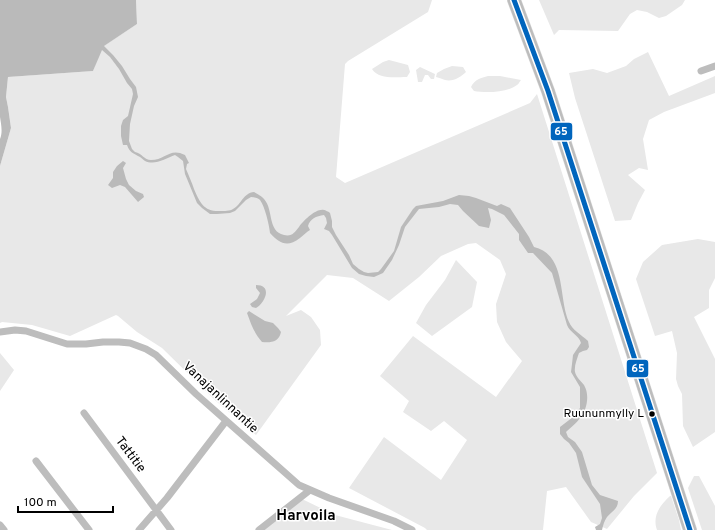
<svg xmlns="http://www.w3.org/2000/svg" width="715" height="530" font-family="Overpass,sans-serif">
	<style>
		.green { fill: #e8e8e8 }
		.water { fill: #bababa }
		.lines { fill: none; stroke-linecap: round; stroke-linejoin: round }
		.highway-casing { stroke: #dbdbdb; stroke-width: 14 }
		.street { stroke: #bdbdbd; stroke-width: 7 }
		.highway { stroke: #bdbdbd; stroke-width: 13 }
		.bus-1-casing { stroke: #fff; stroke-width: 8 }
		.bus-1 { stroke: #0065bd; stroke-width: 5 }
		.bus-dot { fill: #000; stroke: #fff; stroke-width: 1.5 }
		.labels { text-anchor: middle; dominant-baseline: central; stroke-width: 3; stroke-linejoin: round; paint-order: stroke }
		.bus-label { font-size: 12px; fill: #000; stroke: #fff; text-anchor: end }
		.street-label { font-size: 13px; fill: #000; stroke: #fff }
		.quarter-label { font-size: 15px; font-weight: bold; fill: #000; stroke: #fff }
		.line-badge { stroke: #fff; stroke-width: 1.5 }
		.badge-label { font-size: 11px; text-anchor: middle; font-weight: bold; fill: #fff }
	</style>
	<rect width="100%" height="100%" fill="#fff"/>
	<!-- green -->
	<path class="green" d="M136,0H432L428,12L348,61L345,64L336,177L345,183L530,103L537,94L657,473L634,496L607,529L591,522L566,487L547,491L543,530H427L425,528L349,488L384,437L441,480L467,440L444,421L431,431L403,412L409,401L380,376L413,336L496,397L522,361L506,342L497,322L496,304L506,274L500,260L476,243L468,244L441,256L419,277L389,301L353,278L327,275L286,316L301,310L311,317L320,330L321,345L256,435L216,401L162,348L137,332L118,316L116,315L70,336L32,325L2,322L0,323V166L11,128L8,107L6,97L8,77L93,71L102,47L137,24Z
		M539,0H685L682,5L666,16L659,18L647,12L637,10L630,14L618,31L559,30L554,35Z
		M648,52L669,96L715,76V93L664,112L649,120L643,139L648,170L639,168L628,175L645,190L638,203L631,220L615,221L575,98L569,73L593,69L607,73L626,66L634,59Z
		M389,60L408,65L410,72L407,77C396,77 379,80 372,69L383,62Z
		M452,66L463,67L466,72C461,77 453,82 445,80C442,79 440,78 436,77L437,73L444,69Z
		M420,67L435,74L434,79H431L428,75H425L422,82H418L416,70Z
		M488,76H500L521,80C520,81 518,85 517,85C507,93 485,93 474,91L471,87C475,79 481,78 488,76Z
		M698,239L715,242V278L709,290V308L694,317L715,359V432L693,447L683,426L682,394L678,386L676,379L677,353L672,331L655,336L636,279L643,262L662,245Z
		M456,260L477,282L472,307L432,336L416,323L426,305L445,280Z
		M0,353L14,370L0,391Z
		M694,476H699L715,506V530H702L688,488Z
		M670,496H671L679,520L681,530H657C652,516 660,505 670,496Z
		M302,499L335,515L392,530H263Z"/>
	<!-- water -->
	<path class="water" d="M0,0H136L137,24L104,46L113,55L122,66L130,79L136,87L138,97L134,106L130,124L129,141L132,149L135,152C142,153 144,160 151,160C165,160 170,147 185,155L189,163L187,164L186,169C189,176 192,183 194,189C200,203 204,212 221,211C224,211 230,211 233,209C242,204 243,193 254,192C257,194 262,196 264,199C274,210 267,231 284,235C292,237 295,232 299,227C303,221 316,208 324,210C325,210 329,212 330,213L332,221V227L336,235L349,255L353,264L359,269L364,272L368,273L378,272L381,269L394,251L401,227L413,209L416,206L443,201L459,195L469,196L476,198L497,206L501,204L510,208L529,237L534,247C567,255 558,298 569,322C572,330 582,335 588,341L589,347L587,350L583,351L579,353C577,359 574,366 575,372C576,377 581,381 584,385C590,395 587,410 580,418C577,423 571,427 566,432L568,437L575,442L582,452L592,485L600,495L618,501C618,509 612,511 607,517C604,521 603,526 602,530H596L595,527L600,524L602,518L600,504L582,477L576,453L569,443L564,439L560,434V427L573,417L580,408V387L571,372L572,364L573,355L581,343C579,335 570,333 567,325L552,273L533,253H528L519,240V234L504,215L492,209L488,208L491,220L489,228L479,226L463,211L458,205L450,204L439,207L419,209L405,227L399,245L392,260L383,273L374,277L366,276L359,274L352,268L332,235L329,231L324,229L327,223L326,218L324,215C316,216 310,219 308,226L310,230C306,232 304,235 300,238C287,248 279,243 270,233C269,224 265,207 260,200C258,198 254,197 251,197L246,200L235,211L230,213L217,214H210L202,208L197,203L185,174L183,161L178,157L175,155C166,158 155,166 145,161C143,160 142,158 140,157C133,153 130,153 127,145H123L121,136V126L123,120L128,116L133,94L132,89L127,83L119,69L110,57L102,50L93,71L8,77L6,97L8,107L11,128L0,166V139C3,132 1,124 0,117Z
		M123,161L126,163L123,168L126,179L129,185L136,191L143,194L144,197L138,202L125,187L120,185L112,188L108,185L113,178V172L117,166Z
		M256,285C273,285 265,303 256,308L252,307L250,304L257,299L260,293L256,288Z
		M249,311L265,321L273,323L278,328L281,332C279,342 271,343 262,342C254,333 251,324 247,313Z"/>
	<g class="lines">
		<defs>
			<path id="highway" d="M514,0L548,91L690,530"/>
		</defs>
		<!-- highway casing -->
		<use href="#highway" class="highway-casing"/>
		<!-- street -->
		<path class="street" d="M701,71L715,66
			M0,332L15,330L26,331L67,344H86L103,342H119L130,343L146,349L156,355L196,394L299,485L329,498L394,521L412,530
			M84,413L171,530
			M36,461L89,530
			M0,525L4,530
			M139,530L167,498L226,421
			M259,530L310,490"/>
		<!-- highway -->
		<use href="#highway" class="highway"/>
		<defs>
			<path id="bus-1" d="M514,0L548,91L690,530"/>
		</defs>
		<!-- bus-1 casing -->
		<use href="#bus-1" class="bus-1-casing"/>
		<!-- bus-1 -->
		<use href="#bus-1" class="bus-1"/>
	</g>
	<!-- markers -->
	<circle class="bus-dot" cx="652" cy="414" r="3.5"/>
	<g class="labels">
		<!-- bus labels -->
		<g class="bus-label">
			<text x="644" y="414">Ruununmylly L</text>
		</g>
		<!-- street labels -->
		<g class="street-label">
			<text transform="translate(220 398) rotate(43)">Vanajanlinnantie</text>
			<text transform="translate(130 455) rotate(53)">Tattitie</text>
		</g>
		<!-- quarter labels -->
		<g class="quarter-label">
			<text x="306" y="516">Harvoila</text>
		</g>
	</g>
	<g class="line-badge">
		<rect x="550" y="122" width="23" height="19" rx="4" fill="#0065bd"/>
		<rect x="626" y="359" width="23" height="19" rx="4" fill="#0065bd"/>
	</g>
	<g class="badge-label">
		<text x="561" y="135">65</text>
		<text x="638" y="372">65</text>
	</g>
	<!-- scale -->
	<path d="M18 506v6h95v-6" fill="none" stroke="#000000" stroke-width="2"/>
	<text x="24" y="506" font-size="12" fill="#000000" stroke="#ffffff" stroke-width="3" paint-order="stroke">100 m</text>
</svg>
